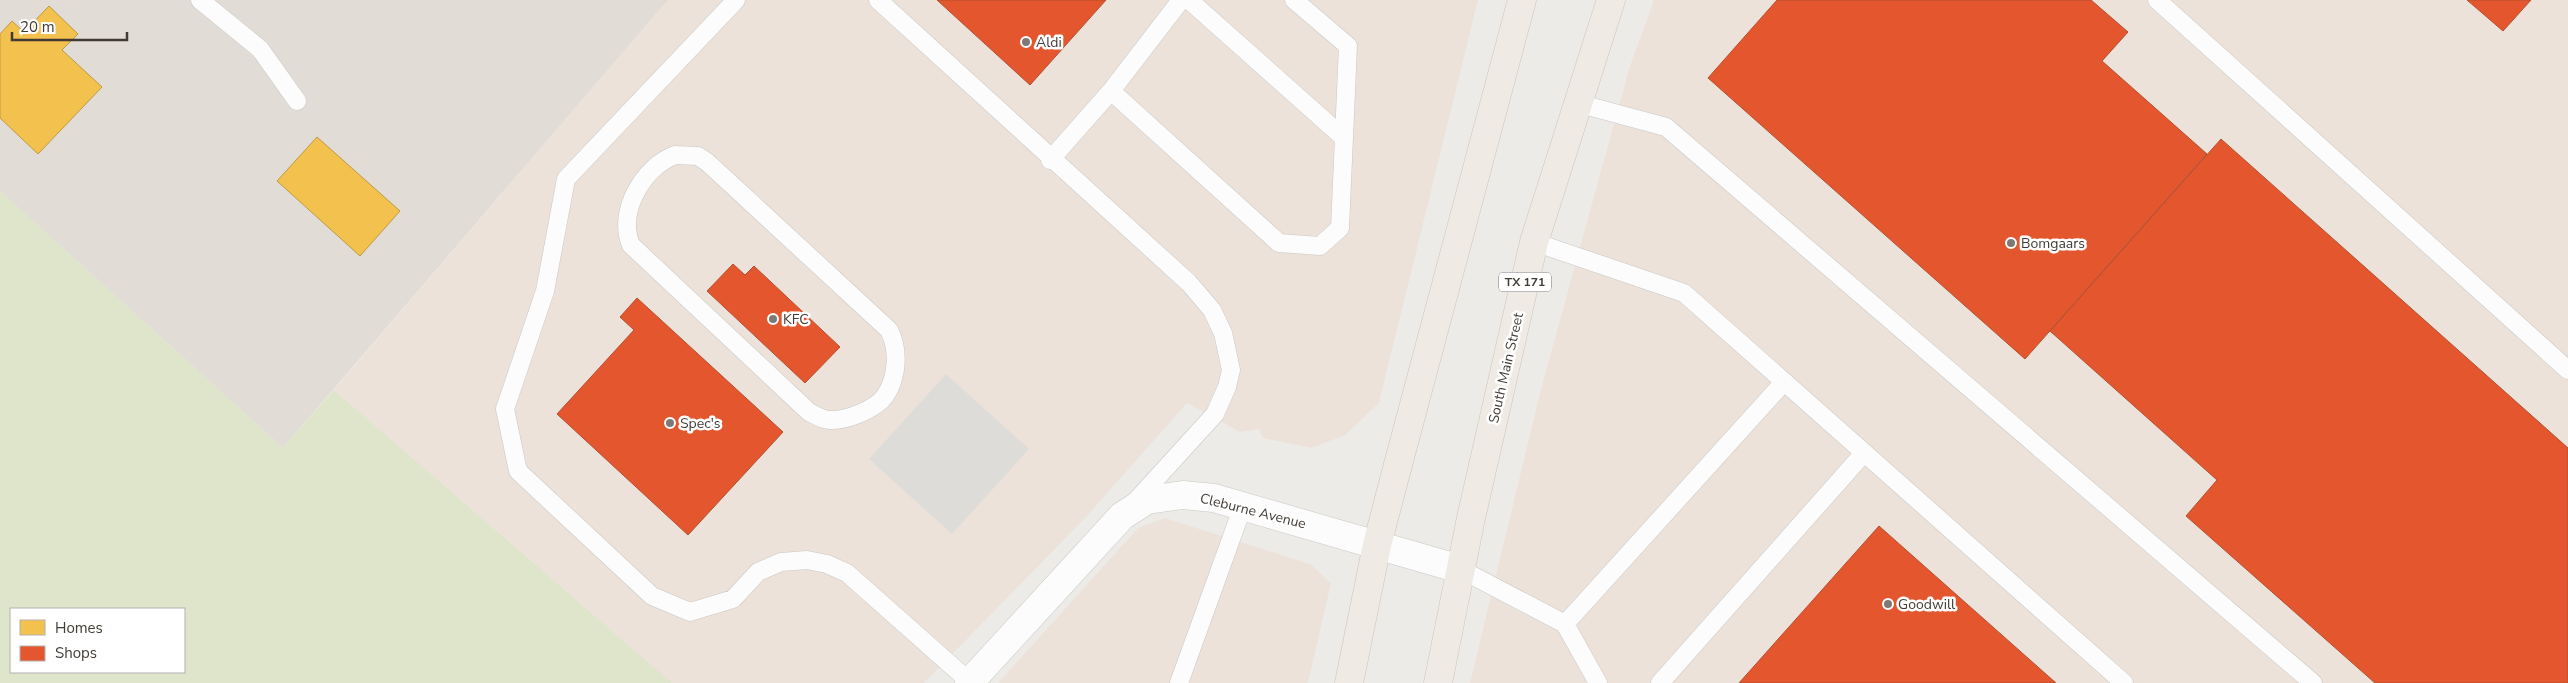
<svg xmlns="http://www.w3.org/2000/svg" width="2568" height="683" font-family="'Nunito Sans',sans-serif">
	<style>
		.residential { fill: #e1dcd5 }
		.commercial { fill: #ece2d9 }
		.green { fill: #dee5ca; fill-rule: evenodd }
		.parking { fill: #dedcd9 }
		.homes { fill: #f2c14e; stroke: #bd9946 }
		.shops { fill: #e4572e; stroke: #b34f30 }
		.lines { fill: none; stroke-linecap: round; stroke-linejoin: round }
		.service-casing { stroke: #c9c7c4; stroke-width: 19 }
		.minor-casing { stroke: #c9c7c4; stroke-width: 29 }
		.primary-casing { stroke: #cec4b7; stroke-width: 29 }
		.service { stroke: #fcfcfc; stroke-width: 18 }
		.minor { stroke: #fcfcfc; stroke-width: 28 }
		.primary { stroke: #efeae3; stroke-width: 28 }
		.poi-dot { fill: #7e7974; stroke: #fff; stroke-width: 2 }
		.labels { text-anchor: middle; dominant-baseline: central; stroke-width: 5; stroke-linejoin: round; paint-order: stroke }
		.shield { fill: #fff; stroke: #7b7672; stroke-width: 1 }
		.shield-label { font-size: 12px; font-weight: bold; fill: #423b35 }
		.poi-label { font-size: 14px; fill: #423b35; stroke: #fff; text-anchor: start }
		.street-label { font-size: 14px; fill: #423b35; stroke: #fff }
	</style>
	<rect width="100%" height="100%" fill="#edebe8"/>
	<!-- residential -->
	<path class="residential" d="M0,0H668L283,448L0,191Z"/>
	<!-- commercial -->
	<path class="commercial" d="M668,0H1478L1379,403L1345,435L1312,448L1263,438L1259,429L1240,432L1187,403L1087,516L924,683H672L334,390Z
		M1654,0H2568V683H1470L1540,393L1629,69Z
		M1165,518L1310,564L1331,583L1308,683H998L1138,528Z"/>
	<!-- green -->
	<path class="green" d="M0,191L283,448L334,390L672,683H0ZM11,609H184V672H11Z"/>
	<!-- parking -->
	<path class="parking" d="M946,374L1029,449L952,534L869,459Z"/>
	<!-- homes -->
	<path class="homes" d="M49,6L78,34L62,50L102,87L38,154L0,118V34L12,21L24,32Z
		M317,137L400,211L360,256L277,181Z"/>
	<!-- shops -->
	<path class="shops" d="M937,0H1106L1030,85Z
		M1777,0H2091L2128,32L2102,61L2207,154L2025,359L1708,78Z
		M2467,0H2531L2503,31Z
		M2221,139L2568,448V683H2375L2186,516L2217,480L2050,331Z
		M733,264L745,275L754,266L840,347L805,383L707,291Z
		M637,298L783,432L688,535L557,414L634,330L620,317Z
		M1879,526L2056,683H1739Z"/>
	<g class="lines">
		<defs>
			<path id="service" d="M200,0L260,49L297,101
				M736,0L566,179L545,291L505,409L518,471L652,596L690,612L733,599L758,572L781,562L807,560L827,564L847,573L970,682
				M878,0L1189,283L1212,310L1223,333L1231,370L1227,387L1215,414L1134,503
				M1189,0L1344,138
				M2157,0L2568,370
				M1111,91L1279,243L1320,246L1340,228L1348,46L1294,0
				M1577,103L1666,127L2313,683
				M675,155L698,156L707,162L889,330C899,349 898,377 885,396C876,409 846,421 830,420C823,420 815,415 809,412L631,245C617,212 643,167 675,155Z
				M1050,160L1111,91L1181,0
				M1534,242L1684,293L2124,683
				M1460,569L1565,624L1784,382
				M1565,624L1598,683
				M1179,683L1243,506
				M1660,683L1864,453"/>
			<path id="minor" d="M969,683L1122,516L1147,500L1183,495L1214,498L1460,569"/>
			<path id="primary" d="M1349,683L1377,545L1395,476L1522,0
				M1438,683L1471,518L1534,242L1611,0"/>
		</defs>
		<!-- service casing -->
		<use href="#service" class="service-casing"/>
		<!-- minor casing -->
		<use href="#minor" class="minor-casing"/>
		<!-- primary casing -->
		<use href="#primary" class="primary-casing"/>
		<!-- service -->
		<use href="#service" class="service"/>
		<!-- minor -->
		<use href="#minor" class="minor"/>
		<!-- primary -->
		<use href="#primary" class="primary"/>
	</g>
	<!-- markers -->
	<g class="poi-dot">
		<circle cx="1026" cy="42" r="5"/>
		<circle cx="2011" cy="243" r="5"/>
		<circle cx="773" cy="319" r="5"/>
		<circle cx="670" cy="423" r="5"/>
		<circle cx="1888" cy="604" r="5"/>
	</g>
	<g class="labels">
		<!-- shield labels -->
		<rect class="shield" x="1499" y="272.5" width="52" height="19" rx="4"/>
		<g class="shield-label">
			<text x="1525" y="282">TX 171</text>
		</g>
		<!-- poi labels -->
		<g class="poi-label">
			<text x="1036" y="42">Aldi</text>
			<text x="2021" y="243">Bomgaars</text>
			<text x="783" y="319">KFC</text>
			<text x="680" y="423">Spec's</text>
			<text x="1898" y="604">Goodwill</text>
		</g>
		<!-- street labels -->
		<g class="street-label">
			<text transform="translate(1506 368) rotate(-77)">South Main Street</text>
			<text transform="translate(1253 511) rotate(14)">Cleburne Avenue</text>
		</g>
	</g>
	<!-- legend -->
	<rect x="10" y="608" width="175" height="65" fill="#ffffff" stroke="#b3b1ae"/>
	<rect x="20" y="620" width="25" height="15" fill="#f2c14e" stroke="#b3b1ae"/>
	<text x="55" y="633" font-size="15" fill="#423b35">Homes</text>
	<rect x="20" y="646" width="25" height="15" fill="#e4572e" stroke="#b3b1ae"/>
	<text x="55" y="658" font-size="15" fill="#423b35">Shops</text>
	<!-- scale -->
	<path d="M12 32v8h115v-8" fill="none" stroke="#423b35" stroke-width="2.5"/>
	<text x="20" y="32" font-size="15" fill="#423b35" stroke="#ffffff" stroke-width="4" paint-order="stroke">20 m</text>
</svg>
